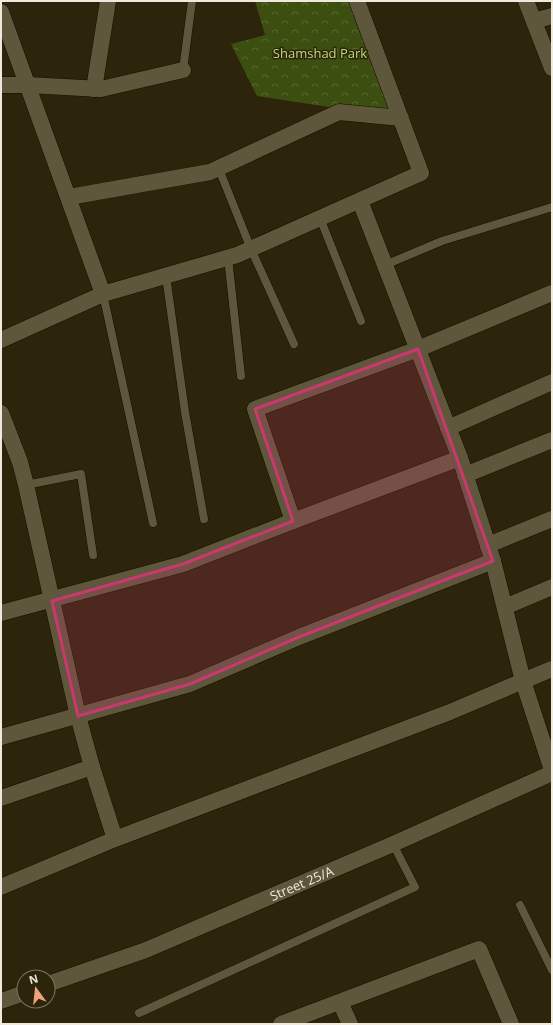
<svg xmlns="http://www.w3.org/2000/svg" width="553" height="1025" font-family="'Open Sans',sans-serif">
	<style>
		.forest { fill: url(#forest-crowns) }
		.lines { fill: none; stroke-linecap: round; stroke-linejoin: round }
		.service-casing { stroke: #150d00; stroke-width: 9 }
		.minor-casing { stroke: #150d00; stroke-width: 17 }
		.service { stroke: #5f573c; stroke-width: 8 }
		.minor { stroke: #5f573c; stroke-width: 16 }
		.marked { fill: #c9386e; fill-opacity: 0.2; stroke: #c9386e; stroke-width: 3; stroke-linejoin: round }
		.labels { text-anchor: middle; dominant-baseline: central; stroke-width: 3; stroke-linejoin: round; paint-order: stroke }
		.park-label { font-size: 13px; fill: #bbde79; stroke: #2d250b }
		.street-label { font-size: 13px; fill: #efeadb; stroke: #2d250b }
	</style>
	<defs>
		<pattern id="forest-crowns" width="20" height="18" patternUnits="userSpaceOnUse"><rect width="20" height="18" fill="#3c4f10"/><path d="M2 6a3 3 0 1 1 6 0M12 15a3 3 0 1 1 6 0" fill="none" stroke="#586832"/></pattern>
	</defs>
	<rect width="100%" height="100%" fill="#2d250b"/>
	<!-- forest -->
	<path class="forest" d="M255,1H357L401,118L257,96L231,44L265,35Z"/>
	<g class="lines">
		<defs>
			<path id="service" d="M183,70L192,1
				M219,169L251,249L294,344
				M320,218L361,321
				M228,258L241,376
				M385,265L442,241L552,207
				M166,276L185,412L204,519
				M103,294L153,523
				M26,485L81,474L93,555
				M520,905L552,970
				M139,1013L415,887L393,844"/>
			<g id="minor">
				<path d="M526,1L552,68"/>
				<path d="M1,12L103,294"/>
				<path d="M534,21L552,16"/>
				<path d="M1,85H28L101,89L183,70"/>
				<path d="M94,89L108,1"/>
				<path d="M69,197L210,172L339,112L401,118"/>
				<path d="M1,340L103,294L237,255L421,173L357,1"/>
				<path d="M1,413L20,462L26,485L78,716L92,767L115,839"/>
				<path d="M448,428L552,382"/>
				<path d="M465,475L552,440"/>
				<path d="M293,521L255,409L418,349L552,293"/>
				<path d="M488,545L552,519"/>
				<path d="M505,607L552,587"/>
				<path d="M1,613L183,564L293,521L460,458"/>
				<path d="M552,669L523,681L552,770"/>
				<path d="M1,737L190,684L299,637L493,561"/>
				<path d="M1,798L92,767"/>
				<path d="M1,887L115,839L450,712L523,681L493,561L460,458L360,201"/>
				<path id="s1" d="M48,984L146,950L393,844L552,773"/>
				<path d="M1,1001L24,993"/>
				<path d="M340,1002L350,1024"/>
				<path d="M281,1024L479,949L511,1024"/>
			</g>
		</defs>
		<!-- service casing -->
		<use href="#service" class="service-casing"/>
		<!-- minor casing -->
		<use href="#minor" class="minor-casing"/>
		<!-- service -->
		<use href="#service" class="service"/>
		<!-- minor -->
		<use href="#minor" class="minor"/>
	</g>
	<!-- marked area -->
	<path class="marked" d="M418,349L493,561L299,637L190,684L78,716L52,601L183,564L293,521L255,409Z"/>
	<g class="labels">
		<!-- park labels -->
		<g class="park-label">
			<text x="320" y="53">Shamshad Park</text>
		</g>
		<!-- street labels -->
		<g class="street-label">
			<text stroke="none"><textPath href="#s1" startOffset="273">Street 25/A</textPath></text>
		</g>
	</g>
	<!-- border -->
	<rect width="553" height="1025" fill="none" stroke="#efeadb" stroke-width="4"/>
	<!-- north arrow -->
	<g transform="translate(36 989) rotate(345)"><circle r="19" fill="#2d250b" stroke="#7b745e"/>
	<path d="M0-3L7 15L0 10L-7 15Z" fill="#f0a378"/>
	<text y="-6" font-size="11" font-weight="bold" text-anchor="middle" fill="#efeadb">N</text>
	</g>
</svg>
